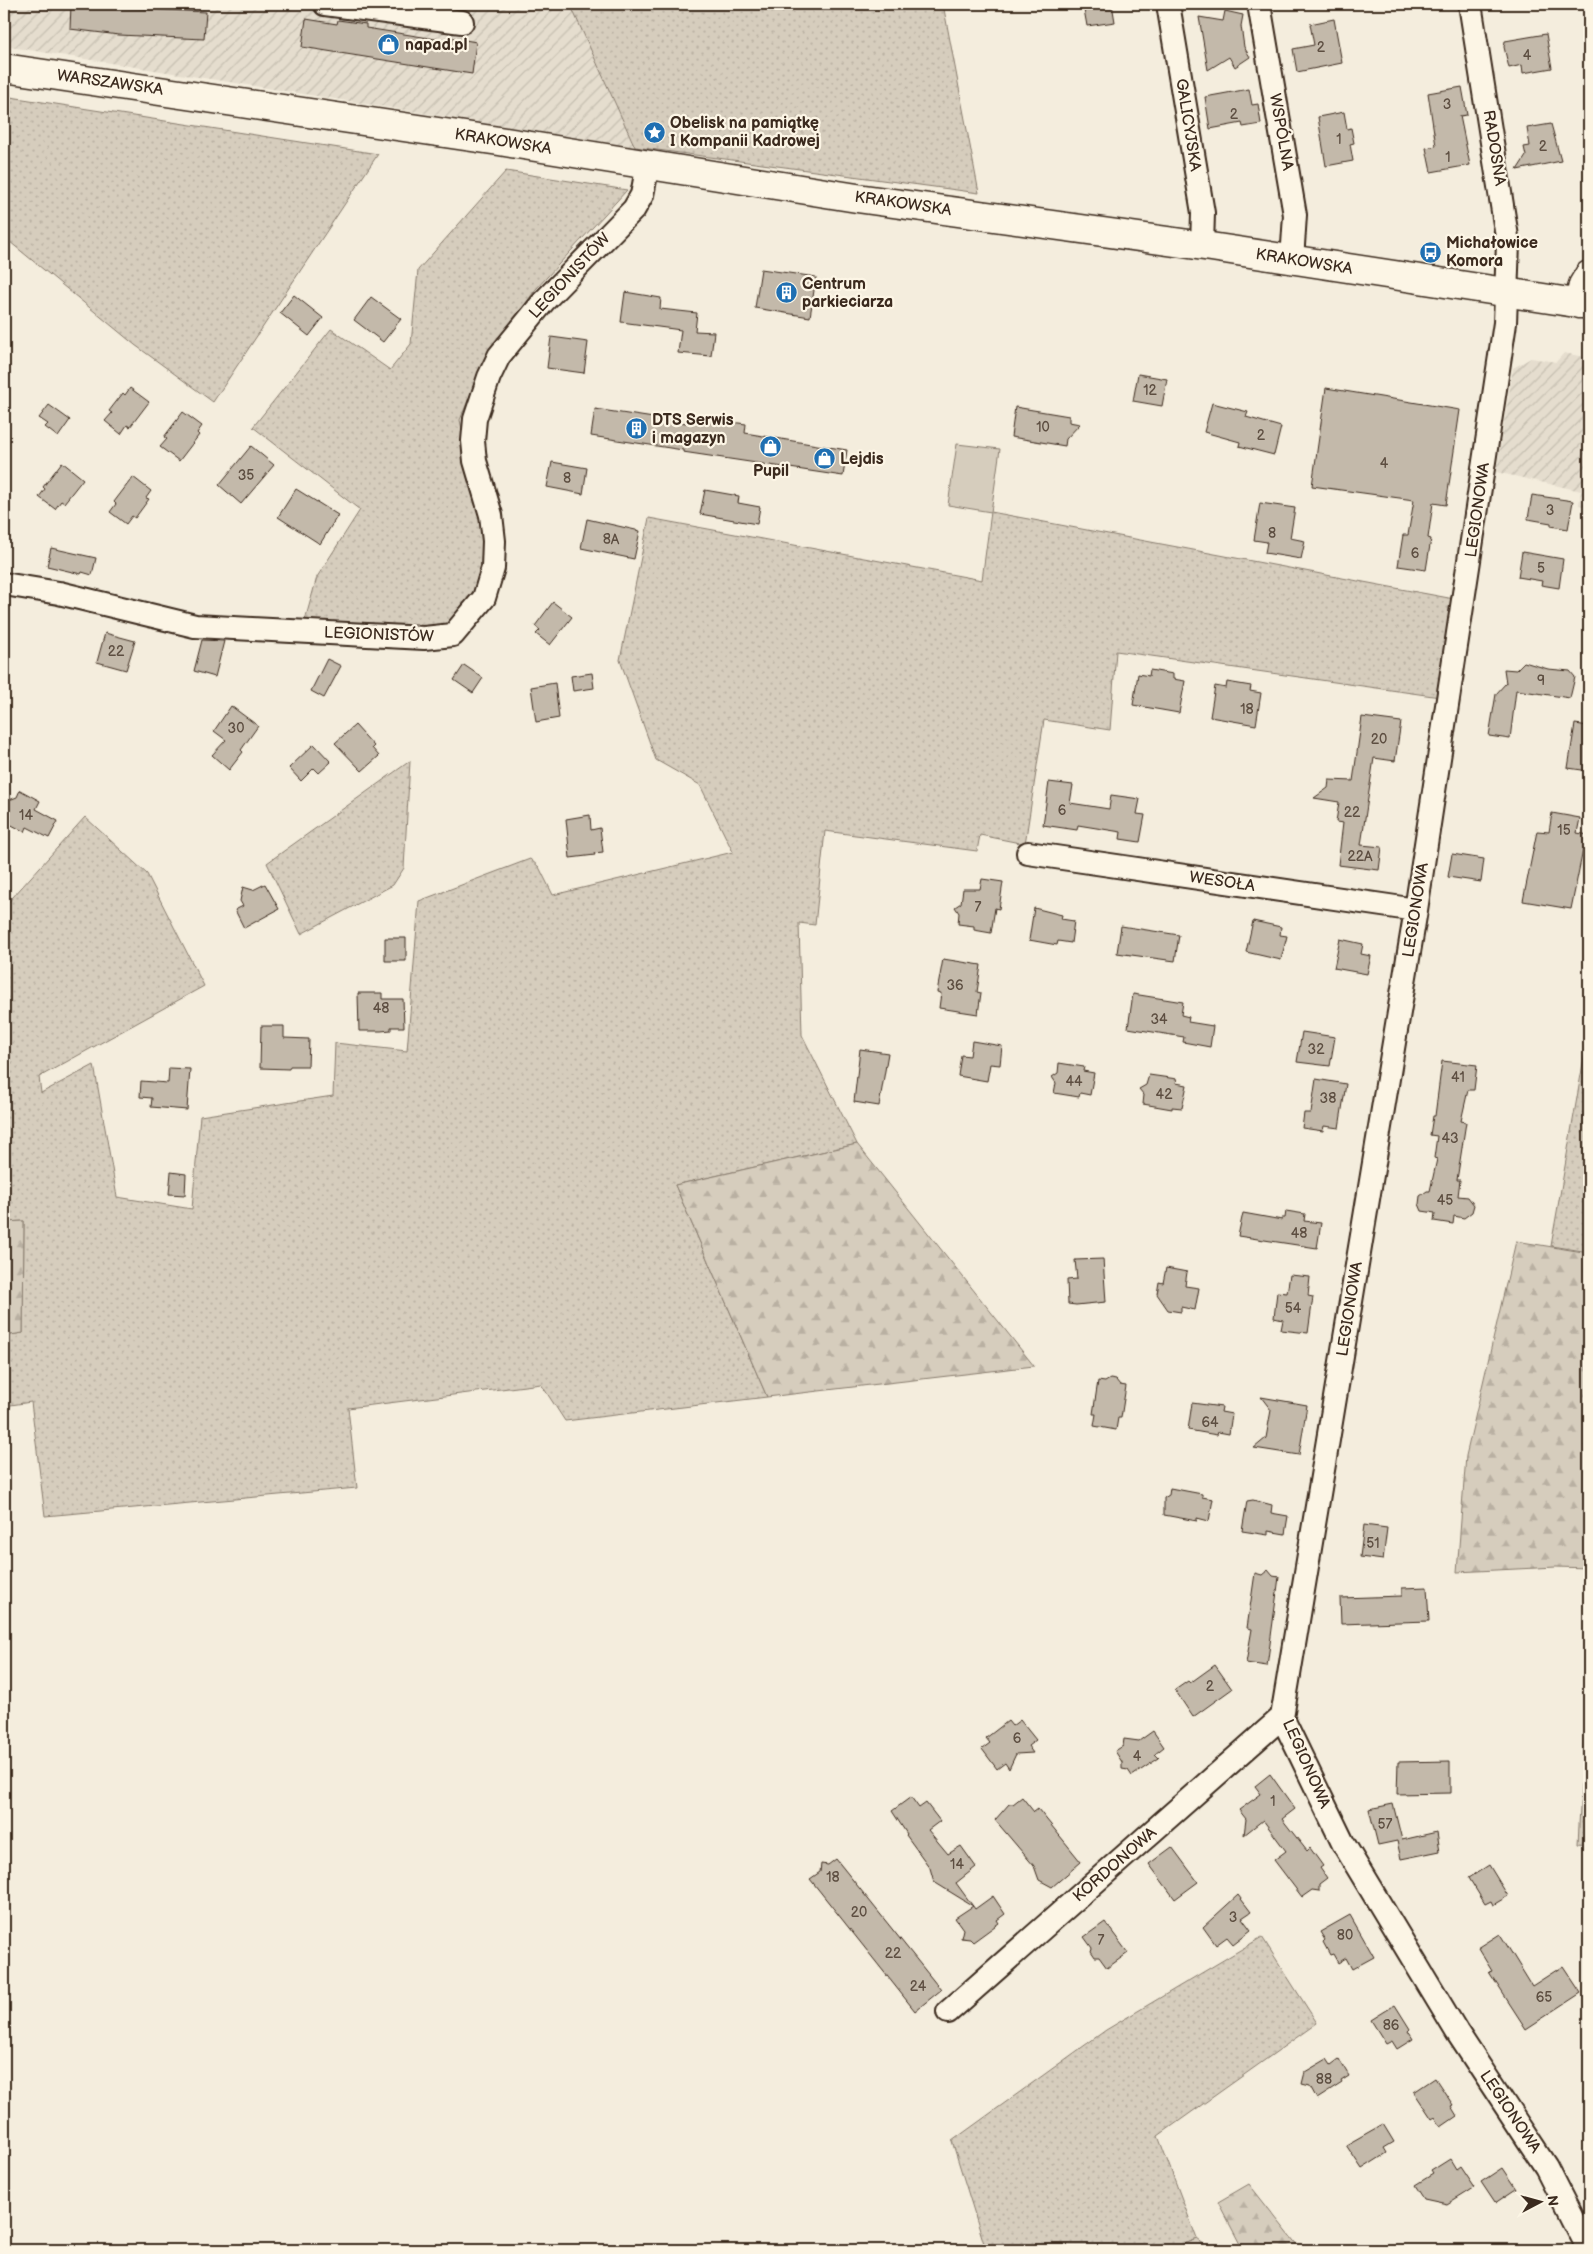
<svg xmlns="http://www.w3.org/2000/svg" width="1593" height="2254" font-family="'Balsamiq Sans',sans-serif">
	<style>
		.industrial { fill: url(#industrial-furrows) }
		.grass { fill: url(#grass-dots); stroke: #887c6e }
		.forest { fill: url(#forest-firs); stroke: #887c6e }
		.park { fill: #d6cdbd; stroke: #887c6e }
		.building { fill: #c3b9aa; stroke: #3b2a1e }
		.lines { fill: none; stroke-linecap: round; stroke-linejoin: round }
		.street-casing { stroke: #3b2a1e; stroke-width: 26 }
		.secondary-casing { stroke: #3b2a1e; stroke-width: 31 }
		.street { stroke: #fcf5e5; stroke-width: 22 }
		.secondary { stroke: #fcf5e5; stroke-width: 28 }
		.labels { text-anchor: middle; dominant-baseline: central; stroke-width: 4.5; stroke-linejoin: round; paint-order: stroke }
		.number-label { font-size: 14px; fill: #5d4e41 }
		.poi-label { font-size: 16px; font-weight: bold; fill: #3b2a1e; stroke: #fcf5e5; text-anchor: start }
		.street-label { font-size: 16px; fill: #3b2a1e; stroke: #fcf5e5 }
	</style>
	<defs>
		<pattern id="industrial-furrows" width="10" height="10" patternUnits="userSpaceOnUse" patternTransform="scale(1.25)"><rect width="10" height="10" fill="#e5ddce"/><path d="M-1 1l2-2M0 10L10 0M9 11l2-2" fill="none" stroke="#c5beb0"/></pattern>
		<pattern id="grass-dots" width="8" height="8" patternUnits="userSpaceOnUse" patternTransform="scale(1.25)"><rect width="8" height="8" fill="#d6cdbd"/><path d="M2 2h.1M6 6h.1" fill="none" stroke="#b9b0a2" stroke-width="1.8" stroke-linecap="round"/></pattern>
		<pattern id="forest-firs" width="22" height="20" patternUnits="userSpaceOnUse" patternTransform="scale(1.25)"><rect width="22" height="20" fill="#d6cdbd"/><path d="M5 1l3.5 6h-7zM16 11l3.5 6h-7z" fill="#b9b0a2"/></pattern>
	</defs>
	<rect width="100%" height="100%" fill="#f4eddd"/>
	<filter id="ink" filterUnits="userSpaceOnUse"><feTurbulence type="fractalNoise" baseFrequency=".02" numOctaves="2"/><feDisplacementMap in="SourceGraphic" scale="10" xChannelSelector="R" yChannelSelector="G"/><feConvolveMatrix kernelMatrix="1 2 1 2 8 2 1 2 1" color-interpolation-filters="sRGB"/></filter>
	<g filter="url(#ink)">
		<!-- industrial -->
		<path class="industrial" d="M4,4H570L635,147L4,46Z
			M1564,353L1589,358V507L1579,505L1581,491L1496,472L1513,368L1531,358L1556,362Z"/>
		<!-- grass -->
		<path class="grass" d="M570,4H943L979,193L635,147Z
			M4,96L378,154L213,402L135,345L4,237Z
			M506,171L627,190L536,289L484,361L460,420L486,535L485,571L458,617L438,629L304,624L317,577L360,510L253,427L331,329L390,370L411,344L418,270Z
			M991,512L1454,599L1440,697L1116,651L1110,730L1044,720L1025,844L980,835L977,851L825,831L815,925L799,923L802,1035L857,1144L675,1185L767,1397L565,1421L541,1384L348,1408L357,1488L45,1516L31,1402L4,1406V1336L23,1333L24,1221L4,1222V907L85,817L147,874L204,986L39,1077L41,1093L94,1065L117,1197L192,1209L200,1116L333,1096L335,1043L407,1051L419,901L530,859L539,867L553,895L733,852L700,785L656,760L620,660L649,518L982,580Z
			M410,761L404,868L393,885L301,934L267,863Z
			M1589,1029V1252L1551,1246Z
			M1589,1731V1845L1578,1844L1584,1732Z
			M1262,1937L1317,2023L1158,2136L1197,2239L1167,2250H986L952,2141L1106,2030Z"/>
		<!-- forest -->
		<path class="forest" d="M857,1144L1034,1366L767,1397L675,1185Z
			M24,1221L23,1333L4,1336V1222Z
			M1516,1241L1589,1253V1568L1556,1567L1457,1572L1466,1456Z
			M1249,2184L1301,2250H1239L1242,2248L1218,2202Z
			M1197,2239L1212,2250H1167Z"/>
		<!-- park -->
		<path class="park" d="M957,444L1000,449L991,512L948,505Z"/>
		<!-- building -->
		<path class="building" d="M1083,4H1112L1115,22L1087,26Z
			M71,5L206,12L204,39L119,35L70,29Z
			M1225,11L1243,15L1241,26L1244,47L1250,57L1235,67L1229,57L1208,70L1199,17L1223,21Z
			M306,19L337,24L338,20L366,24V28L448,41L449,37L476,42L472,74L302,47Z
			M1334,19L1342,63L1297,72L1293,49L1314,45L1310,24Z
			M1546,34L1552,68L1523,73L1522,65L1509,68L1504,47L1505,41Z
			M1462,87L1467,115L1460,116L1470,165L1431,172L1426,148L1436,146L1428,93Z
			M1249,89L1252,105L1258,104L1261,124L1243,127L1242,123L1210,129L1205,97Z
			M1344,112L1347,129L1351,128L1354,143L1350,144L1353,161L1326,166L1318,117Z
			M1551,124L1561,161L1517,170L1526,156L1524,147L1530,146L1527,128Z
			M761,269L816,277L810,317L755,308Z
			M625,292L661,298L660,309L697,313L695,331L714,332L711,356L678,353L681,330L621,322Z
			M294,295L323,318L309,336L280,313Z
			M371,297L401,319L383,342L354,320Z
			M551,337L588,342L584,373L547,368Z
			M1138,374L1167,379L1162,406L1133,401Z
			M130,388L149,402L130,427L127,425L121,434L105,421L112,413L109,411L123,393L125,395Z
			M1326,388L1460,410L1446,505L1433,503L1428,538L1431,539L1426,570L1398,566L1403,535H1408L1414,500L1312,486Z
			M1212,403L1248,412L1246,417L1281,427L1274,455L1239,446L1240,442L1204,432Z
			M49,405L70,420L58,437L45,427L48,424L39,418Z
			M1015,407L1069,416V422L1080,424L1066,439L1065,446L1011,437Z
			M595,409L686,423L687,416L746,424L745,433L847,450L843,476L683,452V450L591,436Z
			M183,412L202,426L197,433L199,435L179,461L160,447L167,439L164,437Z
			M251,446L274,465L241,504L219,485Z
			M62,462L83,479L64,503L61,501L55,509L39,497L45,489L43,487Z
			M552,462L587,468L583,494L547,487Z
			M133,477L151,491L146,498L149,499L135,518L132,516L126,524L110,512L116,504L114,502Z
			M296,489L338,515L320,544L278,517Z
			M705,490L739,496L738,503L760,507L757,524L700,514Z
			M1532,495L1573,501L1568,529L1551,526V523L1528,519Z
			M1260,503L1295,508L1290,538L1305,541L1301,559L1265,553L1267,542L1254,540Z
			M587,519L640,531L634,559L581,548Z
			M51,548L96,558L92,575L82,572L81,574L47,566Z
			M1522,552L1563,559L1559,588L1541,585L1542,581L1518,577Z
			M553,602L572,617L550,645L536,634L540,630L535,626Z
			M105,633L135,641L126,670L97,662Z
			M202,640L224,641L215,677L194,671Z
			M327,659L341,666L324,698L311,691Z
			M1524,662L1548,669L1570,671L1575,677L1570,698L1516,690L1510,739L1489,736L1496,694L1506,683L1504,669L1516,670Z
			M464,665L483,678L473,693L454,680Z
			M1150,670L1173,674V679L1185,681L1179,713L1133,705L1138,674L1149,676Z
			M592,673L594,688L573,691L571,676Z
			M1227,682L1251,686L1250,691L1261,693L1256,725L1210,717L1215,686L1226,688Z
			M555,683L559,718L536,722L531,687Z
			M231,706L258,726L241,750L243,752L229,770L212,755L226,740L214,731Z
			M1362,717L1401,722L1395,761L1374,758L1361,845L1382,847L1379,870L1338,865L1343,823L1336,822L1339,802L1314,798L1328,788L1329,780L1353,781Z
			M1575,724L1589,726V771L1568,768Z
			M355,725L374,746L372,748L379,756L362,771L335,743Z
			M314,744L331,762L319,773L314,768L301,781L289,768Z
			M1049,782L1073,785L1070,803L1109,809L1111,795L1140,799L1137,814L1145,815L1140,842L1120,839L1121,832L1078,825L1077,830L1043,825Z
			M20,790L40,801L36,809L58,821L49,838L27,827L25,832L4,821V802L17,797Z
			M1552,813L1580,818L1577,833L1589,835L1587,850H1583L1571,909L1523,901L1537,831L1549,832Z
			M590,815L591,830L600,828L603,852L594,853L595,855L570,858L566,819Z
			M1452,854L1484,859L1481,882L1448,877Z
			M982,879L1003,882L999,909L995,908L991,933L974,930V926L958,924L959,913L955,907L961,903L963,889H980Z
			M265,884L279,909L244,928L235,910L243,906L240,901L243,887L253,890Z
			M1034,908L1062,915L1061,919L1074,921L1071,943L1058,941L1057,945L1029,940Z
			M1253,921L1281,927L1280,935L1287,936L1281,960L1246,952Z
			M1121,926L1179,935L1175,961L1117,953Z
			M385,938H406V961H385Z
			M1340,939L1363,944L1361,954L1371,956L1367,974L1334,968Z
			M943,959L981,965L977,992L981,993L978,1014L939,1008L941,993L937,992Z
			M358,993H382V999H403L404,1027H391V1030L381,1031H359Z
			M1133,994L1183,1002L1181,1015L1189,1017L1188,1022L1213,1026L1210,1047L1183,1042L1184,1037L1128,1028Z
			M261,1026H284V1038L309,1039L308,1066H290L289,1069L260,1068Z
			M1302,1032L1335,1037L1330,1066L1297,1062Z
			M972,1041L1002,1046L1000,1065L990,1064L987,1081L958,1076L961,1055L970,1056Z
			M860,1049L888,1053L879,1106L854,1102Z
			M1442,1061L1477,1065L1474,1090H1468L1461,1121L1466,1122L1457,1180H1460L1458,1196L1468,1197L1474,1205L1472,1212L1464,1218L1454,1216L1453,1224L1434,1221L1435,1213L1422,1211L1419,1204L1420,1196L1427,1191H1430L1437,1159L1434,1158L1437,1136L1430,1135L1433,1116H1435Z
			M1059,1063L1084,1067L1083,1071L1094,1073L1090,1095L1080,1093L1079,1097L1054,1093L1056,1083L1052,1077L1058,1073Z
			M169,1068L190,1069L187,1110L151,1107L152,1098L140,1097L141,1081L168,1083Z
			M1149,1075L1177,1079L1176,1083L1187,1085L1182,1108L1172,1107V1109L1143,1104L1144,1095L1139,1089L1146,1085Z
			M1316,1079L1346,1084L1339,1128L1324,1126L1323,1131L1302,1128L1304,1113H1311Z
			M171,1172L186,1174L185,1195L169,1194Z
			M1286,1211L1305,1214L1304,1221L1321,1223L1317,1248L1238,1236L1243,1213L1282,1220V1218H1285Z
			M1103,1259L1106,1302L1076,1305L1068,1304L1067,1280L1077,1279L1075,1260Z
			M1166,1268L1187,1272L1185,1286L1199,1288L1195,1310L1181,1307V1312L1168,1310L1157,1294L1159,1282L1163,1283Z
			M1290,1275L1310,1277L1308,1296L1313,1297L1308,1333L1281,1330L1283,1320L1274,1318L1277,1292L1287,1293Z
			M1110,1379L1116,1380L1120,1385L1126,1386L1121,1418H1118L1116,1430L1094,1426L1096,1414H1093L1098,1381L1105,1382Z
			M1261,1397L1307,1405L1299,1455L1254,1448L1266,1438L1271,1410Z
			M1192,1403L1222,1407L1221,1412L1232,1414L1229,1434L1218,1432L1217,1435L1188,1430Z
			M1170,1488L1202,1494V1497L1213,1499L1209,1521L1197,1518V1521L1164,1515V1498L1169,1495Z
			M1253,1500L1272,1505L1271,1513L1288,1516L1285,1534L1268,1531V1535L1242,1531L1247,1501Z
			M1364,1525L1387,1528L1383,1560L1360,1557Z
			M1268,1570L1273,1576L1279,1577L1267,1666L1246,1663L1252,1629L1247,1628L1255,1573L1262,1575Z
			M1427,1587L1429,1621L1341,1624L1340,1598L1402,1596V1588Z
			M1215,1665L1232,1689L1193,1717L1175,1690L1188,1681L1190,1683Z
			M1020,1720L1036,1740L1028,1746L1033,1753L1016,1754L1009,1769L1005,1763L997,1769L982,1749L990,1743L986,1738L1008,1721L1012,1726Z
			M1153,1731L1164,1747L1155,1754L1159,1758L1132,1776L1128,1770L1122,1769V1762L1115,1751L1123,1746L1124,1739L1139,1741Z
			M1450,1761V1793L1397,1794L1398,1762Z
			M1270,1774L1295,1809L1282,1819L1307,1851L1310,1848L1323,1866L1320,1868L1327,1878L1319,1884V1891L1312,1890L1302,1897L1274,1860L1286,1851L1263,1820L1244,1835L1246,1819L1239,1810L1261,1794L1255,1786Z
			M911,1797L919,1808L926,1803L940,1821L928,1830L948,1854L961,1846L976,1867L956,1883L975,1909L993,1896L1005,1914L997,1920L999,1923L973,1942L970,1939L961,1938L963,1929L955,1918L973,1906L934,1882L930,1868L906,1835L907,1834L892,1811Z
			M1022,1797L1034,1812L1038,1809L1081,1862L1052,1887L1039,1880L1034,1866L995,1820L1009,1804H1013Z
			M1393,1804L1402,1840L1437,1832L1440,1851L1401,1859L1397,1841L1378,1845L1369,1809Z
			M1172,1847L1198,1882L1175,1899L1149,1864Z
			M836,1859L941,1990L915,2011L810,1879L820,1872L821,1864L828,1865Z
			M1489,1865L1508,1896L1493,1905L1491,1901L1485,1904L1469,1878Z
			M1238,1895L1251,1912L1242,1918L1251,1930L1233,1944L1227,1937L1216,1945L1203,1927Z
			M1350,1915L1374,1957L1352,1969L1346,1958L1338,1963L1333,1954L1330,1955L1323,1942L1325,1940L1320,1932Z
			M1105,1922L1128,1953L1107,1968L1099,1957H1095L1091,1951L1092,1948L1084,1937Z
			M1500,1934L1532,1986L1563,1966L1581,1993L1526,2029L1489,1972L1492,1971L1478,1948Z
			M1395,2005L1410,2029L1408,2031L1413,2039L1397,2049L1392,2041L1386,2044L1371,2020Z
			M1327,2059L1331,2065L1339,2059L1349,2076L1341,2081L1342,2083L1317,2099L1310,2086L1302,2084L1305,2072Z
			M1435,2078L1453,2105L1451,2106L1457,2116L1441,2127L1435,2117L1432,2119L1414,2092Z
			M1383,2124L1394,2142L1384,2148L1387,2153L1362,2169L1346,2145Z
			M1450,2159L1456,2169L1460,2166L1474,2187L1447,2204L1424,2199L1415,2185L1433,2174L1431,2171Z
			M1502,2168L1516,2189L1495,2203L1481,2182Z"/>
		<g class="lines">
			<defs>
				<path id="street" d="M325,4L462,22
					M1168,4L1203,213L1202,246
					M1259,4L1295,215L1292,260
					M1470,4L1508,243L1505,323L1416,910L1282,1717L1343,1843L1457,2032L1546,2167L1588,2250
					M4,584L59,593L195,626L424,638L453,635L484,598L493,568L494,541L491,515L475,461L473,441L475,419L489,377L499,356L544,301L634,209L642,195L648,164
					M1028,853L1416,910
					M948,2012L1282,1717"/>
				<path id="secondary" d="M4,68L499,141L857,198L1211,247L1589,305
					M1579,304L1583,285L1589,275"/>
			</defs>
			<!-- street casing -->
			<use href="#street" class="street-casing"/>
			<!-- secondary casing -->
			<use href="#secondary" class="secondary-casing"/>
			<!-- street -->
			<use href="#street" class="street"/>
			<!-- secondary -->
			<use href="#secondary" class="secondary"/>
		</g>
	</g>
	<!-- icons -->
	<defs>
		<symbol id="shop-disc" viewBox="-11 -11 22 22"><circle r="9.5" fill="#1f6fb2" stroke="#fcf5e5"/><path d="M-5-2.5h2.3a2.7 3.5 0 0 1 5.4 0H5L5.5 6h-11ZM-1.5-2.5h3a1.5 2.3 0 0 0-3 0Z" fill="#fff"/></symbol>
		<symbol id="sight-disc" viewBox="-11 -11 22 22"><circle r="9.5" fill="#1f6fb2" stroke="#fcf5e5"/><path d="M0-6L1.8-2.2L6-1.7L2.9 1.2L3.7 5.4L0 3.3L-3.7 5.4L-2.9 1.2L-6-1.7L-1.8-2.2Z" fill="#fff"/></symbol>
		<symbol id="bus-disc" viewBox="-11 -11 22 22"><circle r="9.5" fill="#1f6fb2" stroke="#fcf5e5"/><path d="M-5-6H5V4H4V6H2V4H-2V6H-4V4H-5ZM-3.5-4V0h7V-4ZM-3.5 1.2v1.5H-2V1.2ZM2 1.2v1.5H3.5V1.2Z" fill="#fff"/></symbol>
		<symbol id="building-disc" viewBox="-11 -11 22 22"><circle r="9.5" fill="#1f6fb2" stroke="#fcf5e5"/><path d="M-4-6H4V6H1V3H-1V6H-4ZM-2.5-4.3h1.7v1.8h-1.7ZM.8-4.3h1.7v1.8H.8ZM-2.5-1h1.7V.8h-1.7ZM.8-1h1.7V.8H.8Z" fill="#fff"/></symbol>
	</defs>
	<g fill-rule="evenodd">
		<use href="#shop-disc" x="376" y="32" width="25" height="25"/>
		<use href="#sight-disc" x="642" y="120" width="25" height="25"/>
		<use href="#bus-disc" x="1418" y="240" width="25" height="25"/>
		<use href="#building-disc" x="774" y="280" width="25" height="25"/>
		<use href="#building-disc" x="624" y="416" width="25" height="25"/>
		<use href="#shop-disc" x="758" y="434" width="25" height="25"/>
		<use href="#shop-disc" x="812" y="446" width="25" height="25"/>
	</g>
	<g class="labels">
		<!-- number labels -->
		<g class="number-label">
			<text x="1321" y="47">2</text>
			<text x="1527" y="55">4</text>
			<text x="1447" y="104">3</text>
			<text x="1234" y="114">2</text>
			<text x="1339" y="139">1</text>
			<text x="1543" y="146">2</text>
			<text x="1448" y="157">1</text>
			<text x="1150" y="390">12</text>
			<text x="1043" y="427">10</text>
			<text x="1261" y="435">2</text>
			<text x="1384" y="463">4</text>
			<text x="246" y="475">35</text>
			<text x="567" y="478">8</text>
			<text x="1550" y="510">3</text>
			<text x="1272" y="533">8</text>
			<text x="611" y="539">8A</text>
			<text x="1415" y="553">6</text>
			<text x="1541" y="568">5</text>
			<text x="116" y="651">22</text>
			<text x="1541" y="680">9</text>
			<text x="1247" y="709">18</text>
			<text x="236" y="728">30</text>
			<text x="1379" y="739">20</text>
			<text x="1062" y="810">6</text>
			<text x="1352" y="812">22</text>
			<text x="26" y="815">14</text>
			<text x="1564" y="830">15</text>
			<text x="1360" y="856">22A</text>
			<text x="978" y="907">7</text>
			<text x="955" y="985">36</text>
			<text x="381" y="1008">48</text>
			<text x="1159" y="1019">34</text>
			<text x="1316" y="1049">32</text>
			<text x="1458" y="1077">41</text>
			<text x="1074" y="1081">44</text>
			<text x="1164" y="1094">42</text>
			<text x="1328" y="1098">38</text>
			<text x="1450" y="1138">43</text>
			<text x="1445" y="1200">45</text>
			<text x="1299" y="1233">48</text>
			<text x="1293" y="1308">54</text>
			<text x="1210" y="1422">64</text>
			<text x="1373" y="1543">51</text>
			<text x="1210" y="1686">2</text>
			<text x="1017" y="1738">6</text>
			<text x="1137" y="1756">4</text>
			<text x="1273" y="1801">1</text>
			<text x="1385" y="1824">57</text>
			<text x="957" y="1864">14</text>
			<text x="833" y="1877">18</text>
			<text x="859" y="1912">20</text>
			<text x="1233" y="1917">3</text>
			<text x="1345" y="1935">80</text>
			<text x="1101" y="1940">7</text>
			<text x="893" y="1953">22</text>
			<text x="918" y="1986">24</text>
			<text x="1544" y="1997">65</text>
			<text x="1391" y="2025">86</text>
			<text x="1324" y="2079">88</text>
		</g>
		<!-- poi labels -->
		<g class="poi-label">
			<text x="405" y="45">napad.pl</text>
			<text x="670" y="123">Obelisk na pamiątkę<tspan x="670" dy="18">I Kompanii Kadrowej</tspan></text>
			<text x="1446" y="243">Michałowice<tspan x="1446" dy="18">Komora</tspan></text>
			<text x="802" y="284">Centrum<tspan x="802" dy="18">parkieciarza</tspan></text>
			<text x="652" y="420">DTS Serwis<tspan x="652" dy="18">i magazyn</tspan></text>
			<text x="840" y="459">Lejdis</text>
			<text x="771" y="471" text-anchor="middle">Pupil</text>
		</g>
		<!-- street labels -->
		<g class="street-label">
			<text transform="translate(110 83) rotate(8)">WARSZAWSKA</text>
			<text transform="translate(1188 125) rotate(81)">GALICYJSKA</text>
			<text transform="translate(1281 132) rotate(80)">WSPÓLNA</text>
			<text transform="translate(503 142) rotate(9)">KRAKOWSKA</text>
			<text transform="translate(1494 148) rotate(81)">RADOSNA</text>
			<text transform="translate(903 204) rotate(8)">KRAKOWSKA</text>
			<text transform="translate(1304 262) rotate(9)">KRAKOWSKA</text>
			<text transform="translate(570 276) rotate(-47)">LEGIONISTÓW</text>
			<text transform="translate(1478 510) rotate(-82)">LEGIONOWA</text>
			<text transform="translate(379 635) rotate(2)">LEGIONISTÓW</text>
			<text transform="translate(1222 882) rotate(8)">WESOŁA</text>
			<text transform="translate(1416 910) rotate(-81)">LEGIONOWA</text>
			<text transform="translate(1350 1309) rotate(-81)">LEGIONOWA</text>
			<text transform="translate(1306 1764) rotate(66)">LEGIONOWA</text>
			<text transform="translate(1115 1865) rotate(-41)">KORDONOWA</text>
			<text transform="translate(1510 2112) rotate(56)">LEGIONOWA</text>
		</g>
	</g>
	<!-- margin -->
	<rect width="1593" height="2254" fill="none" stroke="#fcf5e5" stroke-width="20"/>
	<rect x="10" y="10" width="1573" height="2234" fill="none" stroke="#3b2a1e" stroke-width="2" filter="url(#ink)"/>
	<!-- north arrow -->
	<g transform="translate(1540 2202) rotate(84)" stroke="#fcf5e5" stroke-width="4" paint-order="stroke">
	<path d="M0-4L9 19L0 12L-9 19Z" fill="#3b2a1e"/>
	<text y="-8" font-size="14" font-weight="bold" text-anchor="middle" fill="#3b2a1e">N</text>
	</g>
</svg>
